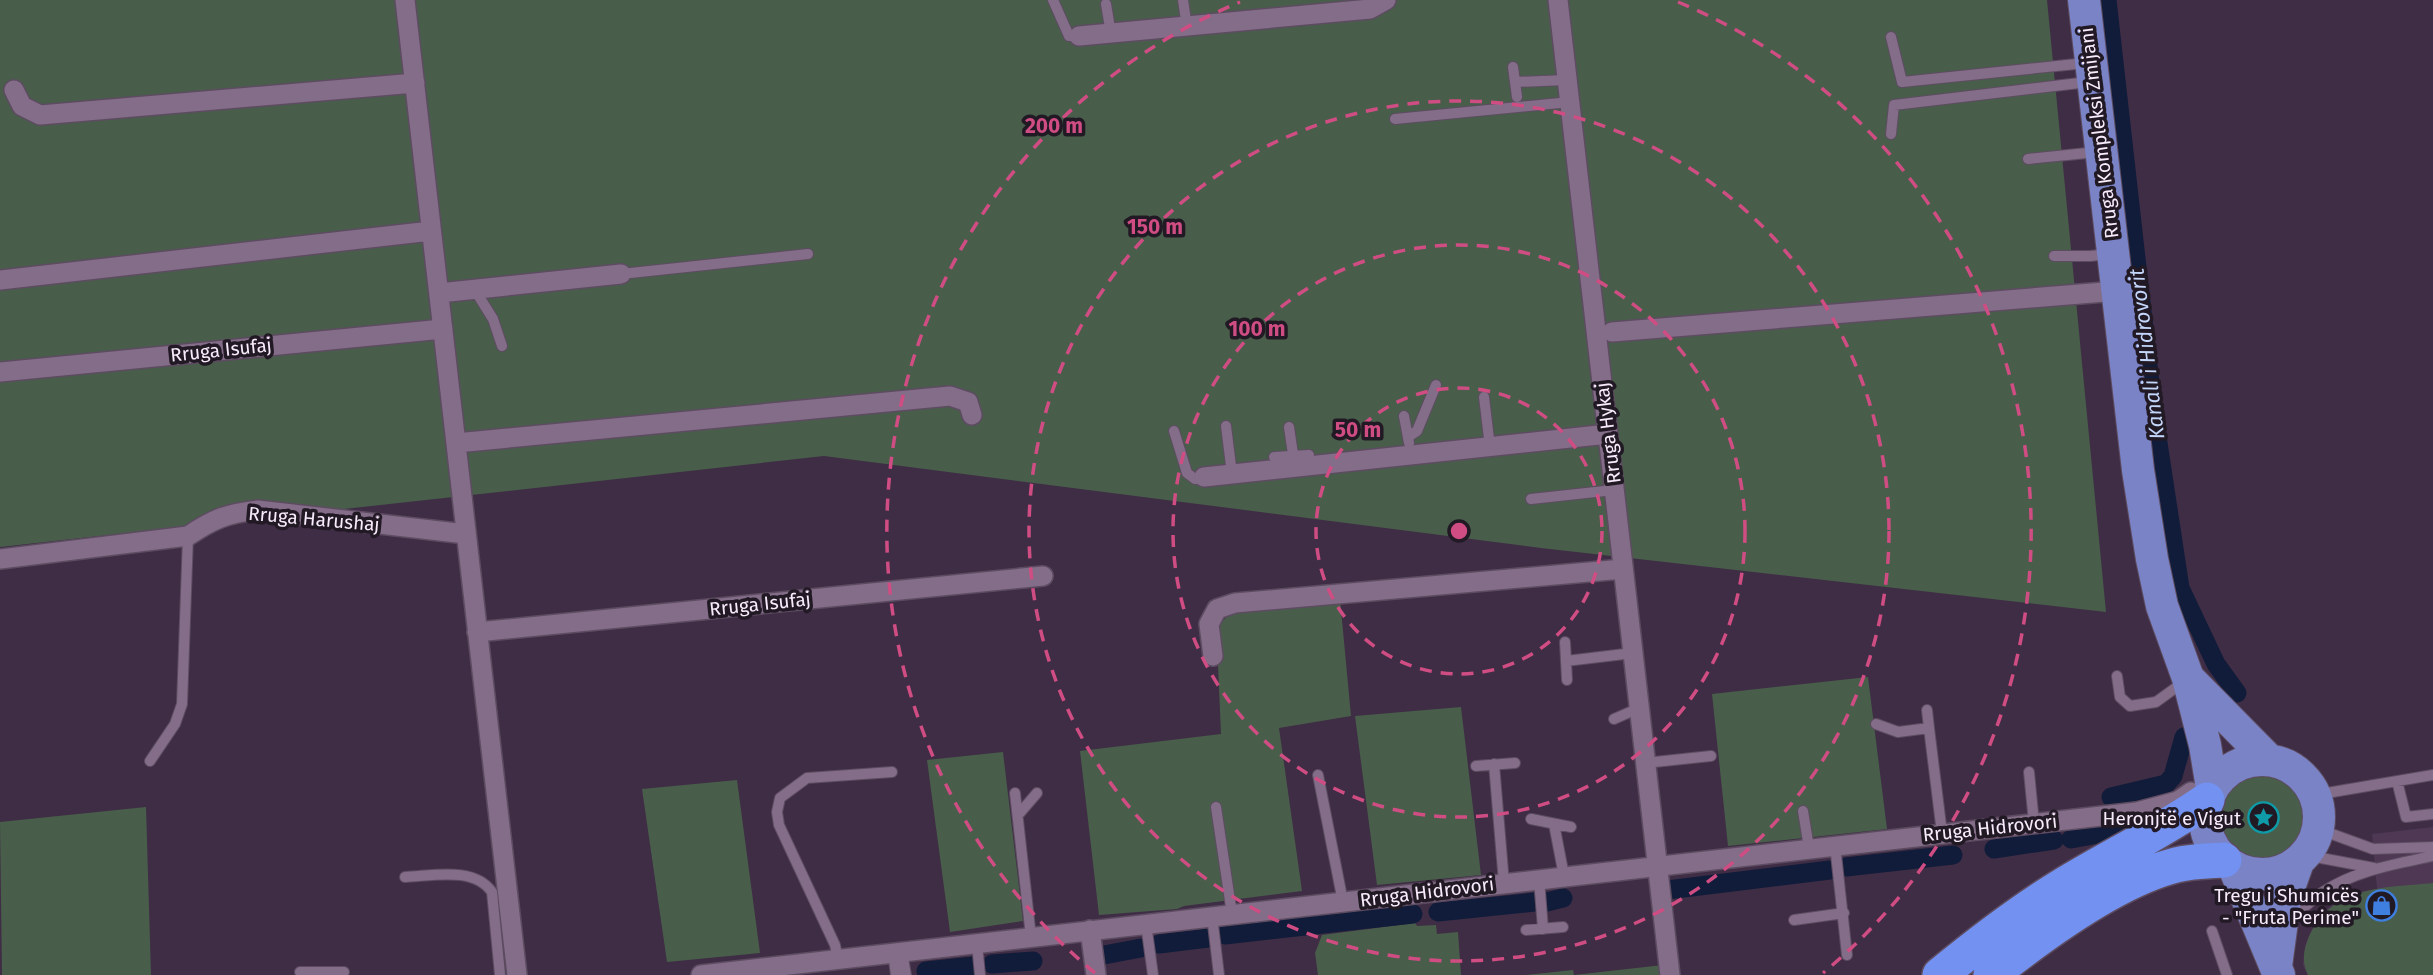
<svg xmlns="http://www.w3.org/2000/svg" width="2433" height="975" font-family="'Fira Sans',sans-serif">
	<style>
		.built { fill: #4e3854 }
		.green { fill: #485e4a }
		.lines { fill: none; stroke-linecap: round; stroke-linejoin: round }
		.canal { stroke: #101c3a; stroke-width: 19 }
		.lane-casing { stroke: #5d4c61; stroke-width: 12 }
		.street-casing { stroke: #5d4c61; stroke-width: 22 }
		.primary-casing { stroke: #5d4c61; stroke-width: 34 }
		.highway-casing { stroke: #5d4c61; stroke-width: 38 }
		.lane { stroke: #836d88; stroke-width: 10 }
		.street { stroke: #836d88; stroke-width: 19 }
		.primary { stroke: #7983c6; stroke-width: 32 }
		.highway { stroke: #7291f0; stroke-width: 35 }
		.ring { fill: none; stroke: #d04d83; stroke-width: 3.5; stroke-dasharray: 12 9 }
		.labels { text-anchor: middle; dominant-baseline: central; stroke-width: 7; stroke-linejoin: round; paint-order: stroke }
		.street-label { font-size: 19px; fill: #f8ecfc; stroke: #211924 }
		.poi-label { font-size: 19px; fill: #f8ecfc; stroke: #211924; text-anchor: end }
		.water-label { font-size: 21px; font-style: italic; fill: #c3d5f9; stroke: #211924 }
		.centre { fill: #d04d83; stroke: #211924; stroke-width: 3.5 }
		.ring-label { font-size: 21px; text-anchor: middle; font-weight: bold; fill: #d04d83; stroke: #211924; stroke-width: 7; stroke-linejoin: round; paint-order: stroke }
	</style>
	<rect width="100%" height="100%" fill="#3f2d45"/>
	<!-- built -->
	<path class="built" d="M2433,827V975H2308L2303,965L2305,946L2312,929L2324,912L2338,900L2354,893L2377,889L2372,834Z"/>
	<!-- green -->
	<path class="green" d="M0,0H2047L2106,612L1541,548L824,456L0,547Z
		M1340,599L1351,716L1279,728L1302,891L1184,906L1177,909L1099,915L1080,751L1221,734L1217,641L1219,625L1231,612Z
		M1868,677L1887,829L1728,846L1712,694Z
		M1461,707L1481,875L1377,885L1355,716Z
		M1003,752L1023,921L950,932L927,760Z
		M2216 816a48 48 0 1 1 96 0a48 48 0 1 1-96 0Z
		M737,780L760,953L667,962L642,789Z
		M146,807L151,975H2L0,822Z
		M2433,883V975H2308C2302,963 2303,952 2308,939C2331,885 2383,888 2433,883Z
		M1415,923L1417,926L1436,925L1437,934L1458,932L1461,975H1318L1315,953L1322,935Z
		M1663,965L1664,975H1526L1573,970L1574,975Z"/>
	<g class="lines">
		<!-- canal -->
		<path class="canal" d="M2107,0L2153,410L2180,588L2216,664L2237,693
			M2111,797L2166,784L2173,776L2184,737
			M2071,839L2121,830
			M1994,849L2054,840
			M1846,867L1953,855
			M1667,890L1830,870
			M1547,902L1563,898
			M1438,912L1535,902
			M1225,935L1413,914
			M1159,944L1208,938
			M1104,955L1141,948
			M992,964L1033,961
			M926,971L974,966"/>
		<defs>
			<path id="lane" d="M1053,0L1069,36H1079
				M1183,0L1187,27
				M1106,4L1111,34
				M1891,37L1902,82L2086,63
				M1513,67L1517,97
				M1515,82L1567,80
				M1395,119L1570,102
				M1891,134L1894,105L2088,82
				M2028,159L2097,152
				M2054,256H2090L2109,254
				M621,274L808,254
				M477,289L478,295L493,319L502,346
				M1484,397L1490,447
				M1404,416L1409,443
				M1226,426L1232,474
				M1289,427L1295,468
				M1174,431L1187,473L1195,479L1204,477
				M1408,437L1417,431L1436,385
				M1274,457L1309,455
				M1531,499L1614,490
				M1565,642L1567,680
				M1566,661L1633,653
				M2117,676L2120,697L2130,706L2156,702L2185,681
				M1927,710L1929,728
				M1614,719L1630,712L1639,711
				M1876,724L1898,732L1929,728L1942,833
				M150,761L175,724L182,704L188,536
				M1645,763L1711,756
				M1494,764L1504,883
				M1476,766L1515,763
				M2029,772L2034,823
				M1318,775L1343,902
				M2397,781L2406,817L2433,814
				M1015,793L1031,937
				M2315,795L2433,775
				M1216,807L1232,914
				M1803,811L1809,848
				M1018,815L1037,793
				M1531,819L1571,827
				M1554,824L1564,876
				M2318,829L2373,849L2433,847
				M1835,845L1847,955
				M2305,855L2374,868
				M405,877C432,876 474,866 492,892L500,975
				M1539,879L1543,929
				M1212,916L1219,975
				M1794,920L1844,913
				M2289,920C2301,911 2311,900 2323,892C2356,870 2396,864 2433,856
				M1146,924L1153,975
				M1526,930L1563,927
				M2212,931L2227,975
				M977,944L980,975
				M902,952L906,975
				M893,953L896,975
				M838,959L835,945L779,825L777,812L780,798L807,778L892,772
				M300,972H344"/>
			<path id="street" d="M405,0L517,975
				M1558,0L1670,975
				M1079,36L1370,9L1386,0
				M14,90L22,106L40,115L415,83
				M0,280L431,231
				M439,293L621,274
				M1612,332L2117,291
				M0,372L443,329
				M456,443L950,396L968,402L972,415
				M1204,477L1608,434
				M0,559L188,536C213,519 228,513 258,510L466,534
				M477,632L1043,576
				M1213,656L1209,624L1217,609L1235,603L1623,569
				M1090,930L1096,975
				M701,975L2137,812L2178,801L2191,792"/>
			<path id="primary" d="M2084,0L2138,470L2152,559L2162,606L2188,678L2205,745L2212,788
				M2189,679L2269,760
				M2205 817a57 57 0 1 1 114 0a57 57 0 1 1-114 0Z
				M2234,867L2279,975
				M2276,966L2285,899L2298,862"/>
			<path id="highway" d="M1940,975C1979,943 2019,912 2062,886C2111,856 2160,833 2207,800
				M1991,975C2040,936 2116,880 2176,865C2192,861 2208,861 2224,860"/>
		</defs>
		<!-- lane casing -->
		<use href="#lane" class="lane-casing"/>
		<!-- street casing -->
		<use href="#street" class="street-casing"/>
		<!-- primary casing -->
		<use href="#primary" class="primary-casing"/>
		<!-- highway casing -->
		<use href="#highway" class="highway-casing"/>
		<!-- lane -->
		<use href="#lane" class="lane"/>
		<!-- street -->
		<use href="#street" class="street"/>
		<!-- primary -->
		<use href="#primary" class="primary"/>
		<!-- highway -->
		<use href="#highway" class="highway"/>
	</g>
	<!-- distance rings -->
	<g class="ring">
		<circle cx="1459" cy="531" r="143"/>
		<circle cx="1459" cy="531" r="286"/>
		<circle cx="1459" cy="531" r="430"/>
		<path d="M1095 973A573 573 0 0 1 1240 2M1678 2A573 573 0 0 1 1823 973"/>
	</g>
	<!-- icons -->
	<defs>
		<symbol id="sight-ring" viewBox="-11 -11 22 22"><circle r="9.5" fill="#211924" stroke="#0f9aa8" stroke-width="1.5"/><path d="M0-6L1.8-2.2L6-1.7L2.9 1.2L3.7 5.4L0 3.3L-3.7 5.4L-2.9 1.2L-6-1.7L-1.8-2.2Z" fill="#0f9aa8"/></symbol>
		<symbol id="shop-ring" viewBox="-11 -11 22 22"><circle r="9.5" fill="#211924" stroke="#3f7fe0" stroke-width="1.5"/><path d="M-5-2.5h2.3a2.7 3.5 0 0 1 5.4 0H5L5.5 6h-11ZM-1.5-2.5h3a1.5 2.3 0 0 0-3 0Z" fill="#3f7fe0"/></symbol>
	</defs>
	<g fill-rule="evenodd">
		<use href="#sight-ring" x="2246" y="800" width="35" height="35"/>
		<use href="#shop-ring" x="2364" y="888" width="35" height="35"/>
	</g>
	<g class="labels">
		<!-- street labels -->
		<g class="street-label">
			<text transform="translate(2099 133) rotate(-97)">Rruga Kompleksi Zmijani</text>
			<text transform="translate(221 350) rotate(-6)">Rruga Isufaj</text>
			<text transform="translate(1608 433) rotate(-97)">Rruga Hykaj</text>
			<text transform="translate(314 519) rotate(5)">Rruga Harushaj</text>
			<text transform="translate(760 604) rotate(-6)">Rruga Isufaj</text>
			<text transform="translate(1990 828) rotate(-6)">Rruga Hidrovori</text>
			<text transform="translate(1427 892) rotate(-7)">Rruga Hidrovori</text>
		</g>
		<!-- poi labels -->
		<g class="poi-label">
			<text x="2241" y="818">Heronjtë e Vigut</text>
			<text x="2359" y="895">Tregu i Shumicës<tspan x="2359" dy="22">- "Fruta Perime"</tspan></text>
		</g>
		<!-- water labels -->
		<g class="water-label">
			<text transform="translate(2147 354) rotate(-97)">Kanali i Hidrovorit</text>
		</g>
	</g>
	<circle cx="1459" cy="531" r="10" class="centre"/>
	<g class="ring-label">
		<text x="1054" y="133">200 m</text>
		<text x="1155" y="234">150 m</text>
		<text x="1257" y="336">100 m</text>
		<text x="1358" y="437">50 m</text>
	</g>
</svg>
